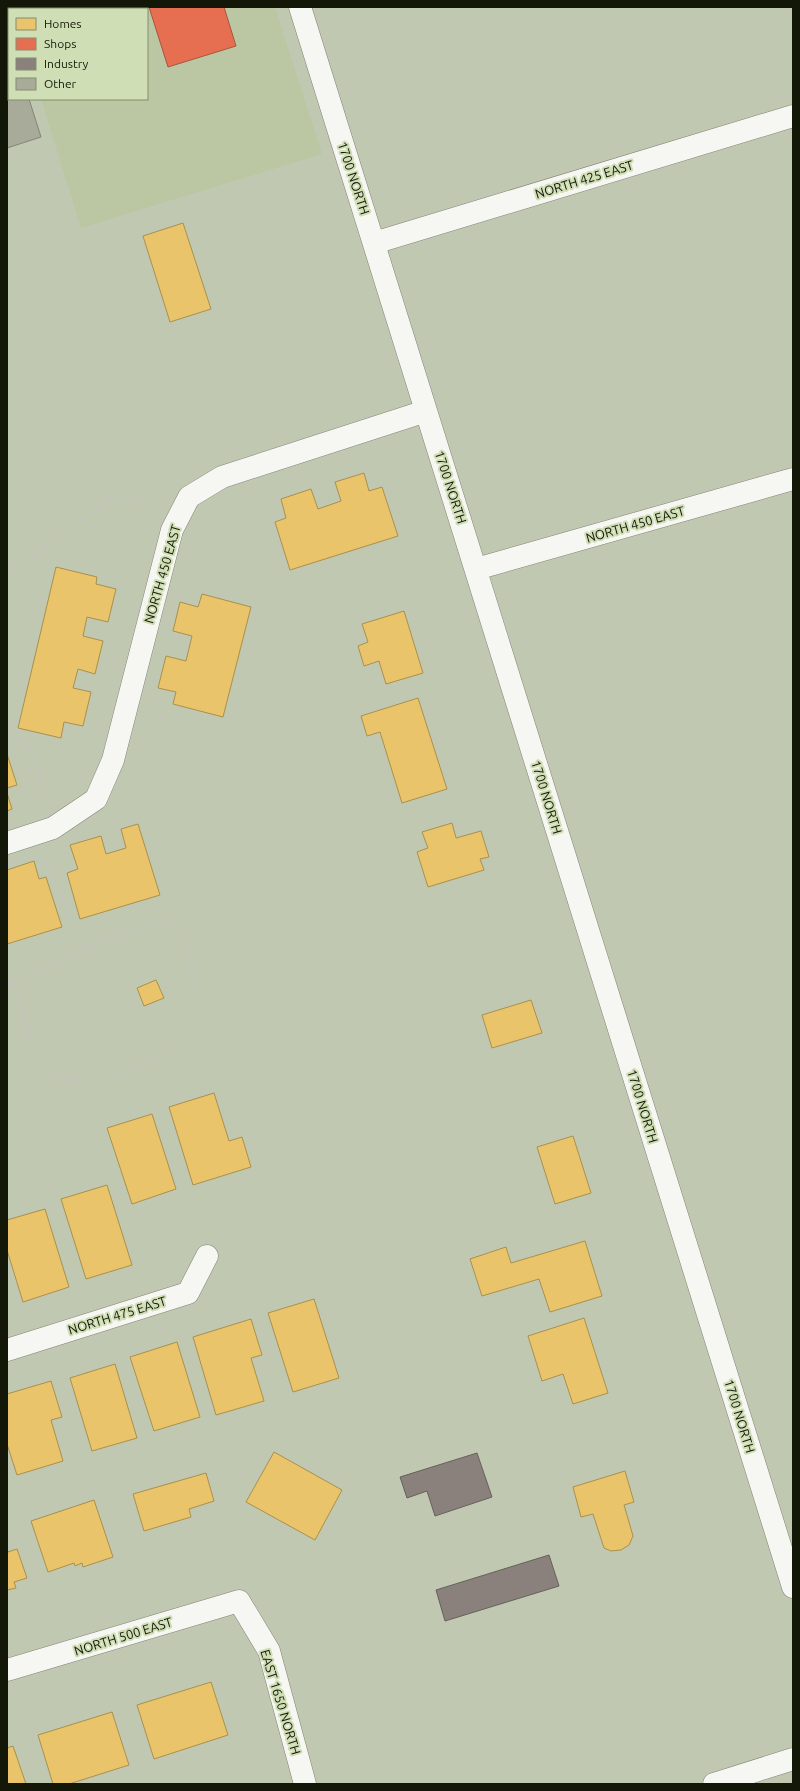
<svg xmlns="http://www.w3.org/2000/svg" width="800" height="1791" font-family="Ubuntu,sans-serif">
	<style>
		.built { fill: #bac7a2 }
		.homes { fill: #e9c46a; stroke: #a9904d }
		.shops { fill: #e76f51; stroke: #a7553b }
		.industry { fill: #8a817c; stroke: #666159 }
		.building { fill: #a8ab99; stroke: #838573 }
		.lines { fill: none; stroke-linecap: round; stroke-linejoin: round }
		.minor-casing { stroke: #808574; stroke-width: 23 }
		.path { stroke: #c2c4bd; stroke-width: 2.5; stroke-dasharray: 3 3; stroke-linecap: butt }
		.minor { stroke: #f6f7f3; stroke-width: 22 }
		.labels { text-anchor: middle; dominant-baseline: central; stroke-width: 4; stroke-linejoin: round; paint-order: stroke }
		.street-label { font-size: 13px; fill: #131708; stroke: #d0deb5 }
	</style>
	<rect width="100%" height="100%" fill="#c0c8b1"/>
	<!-- built -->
	<path class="built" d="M12,7H275L322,154L81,228L41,99H147V9H13Z"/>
	<!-- homes -->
	<path class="homes" d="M183,223L211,309L170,322L143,236Z
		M364,473L369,491L382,487L398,536L290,570L275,522L286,518L281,499L311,489L318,509L341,501L335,482Z
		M56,567L97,577L96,584L116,589L108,622L87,617L83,636L103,641L95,674L78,669L73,688L91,692L83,726L64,722L61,738L18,728Z
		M202,594L251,607L223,717L173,704L176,692L158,688L166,656L186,661L192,636L173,631L180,602L198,607Z
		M404,611L423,673L386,684L379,661L364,666L358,646L368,642L362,624Z
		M418,698L447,789L402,803L380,732L367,736L361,716Z
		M7,754L17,785L7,788Z
		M7,793L12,809L7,811Z
		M452,823L456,838L481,831L489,857L480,859L484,870L428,887L417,852L428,848L422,832Z
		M138,824L160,895L80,919L67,873L78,869L70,845L101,836L106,854L126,848L121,829Z
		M34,861L39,879L46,877L62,927L7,944V870Z
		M156,980L164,998L144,1006L137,988Z
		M531,1000L542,1033L492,1048L482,1015Z
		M214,1093L229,1141L242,1137L251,1167L193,1185L169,1107Z
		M152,1114L176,1189L132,1204L107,1128Z
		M573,1136L591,1193L555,1204L537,1147Z
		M107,1185L132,1265L86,1279L61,1199Z
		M45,1209L69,1287L23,1302L7,1250V1220Z
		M585,1241L602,1296L550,1312L539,1279L482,1296L470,1259L506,1247L511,1263Z
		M314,1299L339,1378L293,1392L268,1313Z
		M584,1318L608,1393L573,1404L563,1374L542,1381L528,1336Z
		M251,1319L262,1355L251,1358L264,1401L216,1415L193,1337Z
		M177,1342L200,1417L154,1431L130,1357Z
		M115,1364L137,1438L92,1451L70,1378Z
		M51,1381L62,1417L51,1420L63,1461L17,1475L7,1444V1394Z
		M274,1452L342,1490L315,1540L246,1502Z
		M625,1471L634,1502L624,1505L633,1536L629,1545L621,1550L611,1551L604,1548L593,1514L581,1517L573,1487Z
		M206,1473L214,1501L189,1509L191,1517L144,1531L133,1494Z
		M94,1500L113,1557L83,1567L82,1563L75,1566L74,1563L48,1572L31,1521Z
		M17,1549L27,1578L14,1582L16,1588L7,1590V1550L8,1552Z
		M211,1682L228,1735L154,1759L137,1705Z
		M112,1712L129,1765L69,1784H53L38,1735Z
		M13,1746L26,1784H7V1748Z"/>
	<!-- shops -->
	<path class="shops" d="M149,7H224L236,46L168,67Z"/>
	<!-- industry -->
	<path class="industry" d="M477,1453L492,1497L435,1516L427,1491L407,1498L400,1477Z
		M549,1555L559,1586L445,1621L436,1590Z"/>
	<!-- building -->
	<path class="building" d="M9,84V99H29L41,137L7,148V85Z"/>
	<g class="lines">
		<defs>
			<path id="minor" d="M300,7L793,1587
				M374,243L793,116
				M476,569L793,479
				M7,843L53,828L96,799L113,760L172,530L189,497L222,477L426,411
				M7,1350L188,1293L207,1256
				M7,1670L239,1601L269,1651L305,1784
				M714,1784L793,1759"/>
		</defs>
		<!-- minor casing -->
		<use href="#minor" class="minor-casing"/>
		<!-- path -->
		<path class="path" d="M7,573L112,499L132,496L154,511
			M7,726C12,734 21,739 26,747C36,763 43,787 43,805
			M7,982C25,992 23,1017 28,1034C32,1052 46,1071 62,1079C87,1092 179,1056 191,1032C197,1022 199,1011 198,1000C198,989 186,945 182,935C180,931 177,928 175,925C143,920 117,935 89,947L82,937L74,935L65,905L44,858
			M10,984L89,947"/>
		<!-- minor -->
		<use href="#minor" class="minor"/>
	</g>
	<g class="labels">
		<!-- street labels -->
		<g class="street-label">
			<text transform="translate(354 178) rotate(72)">1700 NORTH</text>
			<text transform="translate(584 179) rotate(-17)">NORTH 425 EAST</text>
			<text transform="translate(451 487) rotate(72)">1700 NORTH</text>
			<text transform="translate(635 524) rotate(-16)">NORTH 450 EAST</text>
			<text transform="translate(162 574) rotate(-74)">NORTH 450 EAST</text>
			<text transform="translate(547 797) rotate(73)">1700 NORTH</text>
			<text transform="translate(643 1106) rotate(73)">1700 NORTH</text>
			<text transform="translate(117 1315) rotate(-17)">NORTH 475 EAST</text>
			<text transform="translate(740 1416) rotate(73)">1700 NORTH</text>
			<text transform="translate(123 1636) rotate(-17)">NORTH 500 EAST</text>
			<text transform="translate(281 1702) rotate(73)">EAST 1650 NORTH</text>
		</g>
	</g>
	<!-- border -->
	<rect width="800" height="1791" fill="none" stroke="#131708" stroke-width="16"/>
	<!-- legend -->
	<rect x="8" y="8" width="140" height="92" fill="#d0deb5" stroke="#848e70"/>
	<rect x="16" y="18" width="20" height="12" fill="#e9c46a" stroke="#848e70"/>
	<text x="44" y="28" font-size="12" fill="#131708">Homes</text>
	<rect x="16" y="38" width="20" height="12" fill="#e76f51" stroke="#848e70"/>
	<text x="44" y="48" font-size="12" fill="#131708">Shops</text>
	<rect x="16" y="58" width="20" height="12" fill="#8a817c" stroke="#848e70"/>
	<text x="44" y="68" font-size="12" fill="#131708">Industry</text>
	<rect x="16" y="78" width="20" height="12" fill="#a8ab99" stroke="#848e70"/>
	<text x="44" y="88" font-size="12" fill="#131708">Other</text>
</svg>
